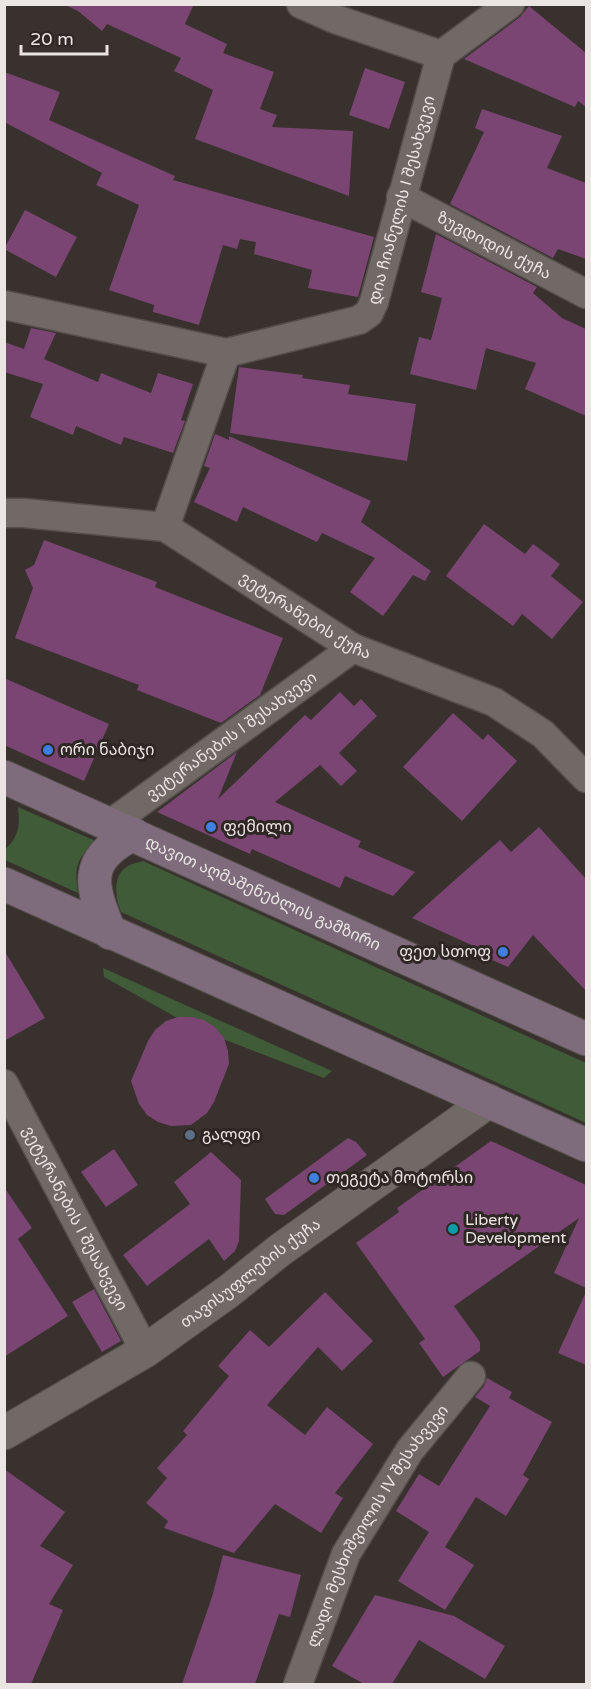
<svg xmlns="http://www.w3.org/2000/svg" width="591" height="1689" font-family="'Varela Round','Noto Sans Georgian',sans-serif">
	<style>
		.green { fill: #3f5b37 }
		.building { fill: #7a4572 }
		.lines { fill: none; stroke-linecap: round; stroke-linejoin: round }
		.minor-casing { stroke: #544e4b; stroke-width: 31 }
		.tertiary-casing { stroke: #544e4b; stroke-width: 35 }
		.secondary-casing { stroke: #544e4b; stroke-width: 35 }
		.minor { stroke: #716965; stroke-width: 28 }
		.tertiary { stroke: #716965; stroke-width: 33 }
		.secondary { stroke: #7e6c7c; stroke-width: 33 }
		.shop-dot { fill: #3f7fe0; stroke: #2e2724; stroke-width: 2 }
		.service-dot { fill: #5c6f8a; stroke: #2e2724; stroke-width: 2 }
		.culture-dot { fill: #0f9aa8; stroke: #2e2724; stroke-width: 2 }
		.labels { text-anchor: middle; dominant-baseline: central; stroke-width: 6; stroke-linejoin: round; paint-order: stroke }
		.street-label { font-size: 16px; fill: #eae5e3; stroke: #2e2724 }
		.poi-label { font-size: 16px; fill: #eae5e3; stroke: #2e2724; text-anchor: start }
	</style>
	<rect width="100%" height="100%" fill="#38312d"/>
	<!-- green -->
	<path class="green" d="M18,807L100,843C76,855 74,867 78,893L5,860V849C19,837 20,825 18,807Z
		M143,861L586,1063V1123L121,912C115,898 112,875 128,866C132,863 138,863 143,861Z
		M103,968L332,1071L324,1078L197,1029L104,977Z"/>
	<!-- building -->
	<path class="building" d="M63,4H194L185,24L227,44L223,53L274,72L260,109L277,115L272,127L353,131L349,196L195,139L213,90L174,71L181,58L107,24L102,31L78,11Z
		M529,6L586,53V107L578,101L575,107L464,59L520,17Z
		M365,68L405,82L389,129L349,115Z
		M4,72L60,92L49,120L175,176L173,180L374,237L358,297L308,288L312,270L254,254L256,242L240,239L237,249L223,245L199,325L153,312L154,305L109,290L139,205L96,185L102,173L4,122Z
		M482,109L562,136L547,168L586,183V259L558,249L553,258L450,204L484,132L475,128Z
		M25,210L77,237L56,277L4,249Z
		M436,234L537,287L533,293L562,318L586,329V416L525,389L536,363L486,348L476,390L410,374L419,337L431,340L442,298L421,292Z
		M31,328L56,333L44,359L98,382L101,373L151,393L158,373L193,384L181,420L185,421L173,453L124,437L121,445L76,426L73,435L30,417L43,384L4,372V342L24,349Z
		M239,367L303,375L302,378L350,385L348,394L416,404L407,461L230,433Z
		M215,434L229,440V436L371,501L361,522L431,571L425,581L413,575L383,616L350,592L375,558L322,533L317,542L243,507L237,522L194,502L210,468L204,466Z
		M484,524L525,554L533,544L560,564L551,576L583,602L552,639L522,614L513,626L446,576Z
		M44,540L157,582L155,587L283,638L260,695L221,723L137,690L139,685L15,638L33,588L25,570L34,565Z
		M4,678L109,724L84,781L4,745Z
		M340,692L354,706L361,699L377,716L339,753L357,771L341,786L320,765L275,802L361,841L358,847L415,872L393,896L345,876L340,888L252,849L250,854L157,812L237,752L218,799L305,715L311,720Z
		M453,713L483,740L488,734L517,761L462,821L403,767Z
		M539,827L586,879V991L533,935L508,967L476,953L478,948L412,918L500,840L511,852Z
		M4,950L45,1018L4,1041Z
		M178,1017H192L204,1020L216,1028L224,1038L228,1051L229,1064L214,1102L207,1113L191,1125L171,1126L158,1122L147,1115L139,1104L131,1081L148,1041L155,1030L166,1021Z
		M348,1138L356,1142L367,1155L284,1215L275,1214L265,1199Z
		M491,1141L586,1185V1288L554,1273L579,1218L454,1306L480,1342V1351L443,1377L419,1343L425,1339L356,1243L399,1212L397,1208Z
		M114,1149L138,1185L106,1207L81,1172Z
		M211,1152L241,1180L239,1241L235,1251L224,1261L209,1239L147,1286L123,1255L190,1204L174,1182Z
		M4,1187L32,1228L18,1239L68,1316L4,1357Z
		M94,1289L121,1341L102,1352L72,1302Z
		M325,1292L373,1341L342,1371L318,1347L267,1405L305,1435L327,1407L373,1444L335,1493L343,1498L321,1533L275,1504L234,1553L164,1528L168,1521L146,1503L167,1478L157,1468L187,1435L183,1431L229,1376L218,1366L250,1330L269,1347Z
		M586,1292V1365L558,1353Z
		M487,1378L512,1392L509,1398L552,1422L523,1475L529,1479L506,1516L476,1497L445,1547L474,1565L445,1610L398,1581L429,1532L396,1511L419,1474L439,1486L490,1406L475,1397L484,1386Z
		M4,1469L65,1512L40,1546L73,1565L49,1604L63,1610L31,1684H4Z
		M223,1555L301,1575L290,1617L279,1614L255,1684H182L212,1597Z
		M375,1595L454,1616L505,1646L485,1679L419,1640L392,1684H364L332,1666Z"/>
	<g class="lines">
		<defs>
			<g id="minor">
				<path d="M301,4L335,19L441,55"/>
				<path id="s1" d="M401,197L586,294"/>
				<path id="s2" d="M4,305L226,353L359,320L369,313L374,302L441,55L510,4"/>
				<path id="s3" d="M4,513H24L165,527L353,648L494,702L543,734L586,778"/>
				<path d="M165,527L226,353"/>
				<path id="s4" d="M110,824L353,648"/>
				<path id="s5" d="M4,1084L145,1351"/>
				<path id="s6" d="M298,1684L346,1554L410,1450L471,1376"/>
			</g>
			<g id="tertiary">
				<path id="s7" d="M4,1433L145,1351L229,1291L280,1250L489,1101"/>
			</g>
			<g id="secondary">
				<path id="s8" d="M4,777L586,1039"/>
				<path d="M4,884L586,1145"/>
				<path d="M110,933C91,886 81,861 133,834"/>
			</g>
		</defs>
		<!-- minor casing -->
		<use href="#minor" class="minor-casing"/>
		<!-- tertiary casing -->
		<use href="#tertiary" class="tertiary-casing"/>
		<!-- secondary casing -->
		<use href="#secondary" class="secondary-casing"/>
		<!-- minor -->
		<use href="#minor" class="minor"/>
		<!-- tertiary -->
		<use href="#tertiary" class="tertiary"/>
		<!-- secondary -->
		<use href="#secondary" class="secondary"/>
	</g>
	<!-- markers -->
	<g class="shop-dot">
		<circle cx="48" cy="750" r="6"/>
		<circle cx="211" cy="827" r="6"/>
		<circle cx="503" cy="952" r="6"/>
		<circle cx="314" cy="1178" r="6"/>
	</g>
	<circle class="service-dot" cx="190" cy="1135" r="6"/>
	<circle class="culture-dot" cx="453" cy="1229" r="6"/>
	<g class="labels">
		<!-- street labels -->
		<g class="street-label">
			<text stroke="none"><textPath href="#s2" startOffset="494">დია ჩიანელის I შესახვევი</textPath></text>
			<text stroke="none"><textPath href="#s1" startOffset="105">ზუგდიდის ქუჩა</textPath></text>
			<text stroke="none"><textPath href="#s3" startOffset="328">ვეტერანების ქუჩა</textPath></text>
			<text stroke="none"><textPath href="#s4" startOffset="150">ვეტერანების I შესახვევი</textPath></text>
			<text stroke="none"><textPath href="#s8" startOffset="284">დავით აღმაშენებლის გამზირი</textPath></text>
			<text stroke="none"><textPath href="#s5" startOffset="152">ვეტერანების I შესახვევი</textPath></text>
			<text stroke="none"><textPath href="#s7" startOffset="294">თავისუფლების ქუჩა</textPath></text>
			<text stroke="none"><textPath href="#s6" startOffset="178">ლადო მესხიშვილის IV შესახვევი</textPath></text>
		</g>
		<!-- poi labels -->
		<g class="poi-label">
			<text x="60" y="750">ორი ნაბიჯი</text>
			<text x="223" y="827">ფემილი</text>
			<text x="491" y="952" text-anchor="end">ფეთ სთოფ</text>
			<text x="202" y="1135">გალფი</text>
			<text x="326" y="1178">თეგეტა მოტორსი</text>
			<text x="465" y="1220">Liberty<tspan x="465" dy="18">Development</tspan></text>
		</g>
	</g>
	<!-- border -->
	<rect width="591" height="1689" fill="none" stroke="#eae5e3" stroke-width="12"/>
	<!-- scale -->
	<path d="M21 45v9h86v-9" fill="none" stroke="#eae5e3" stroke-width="3"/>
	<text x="30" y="45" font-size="18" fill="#eae5e3" stroke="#2e2724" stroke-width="4.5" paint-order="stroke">20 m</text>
</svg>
